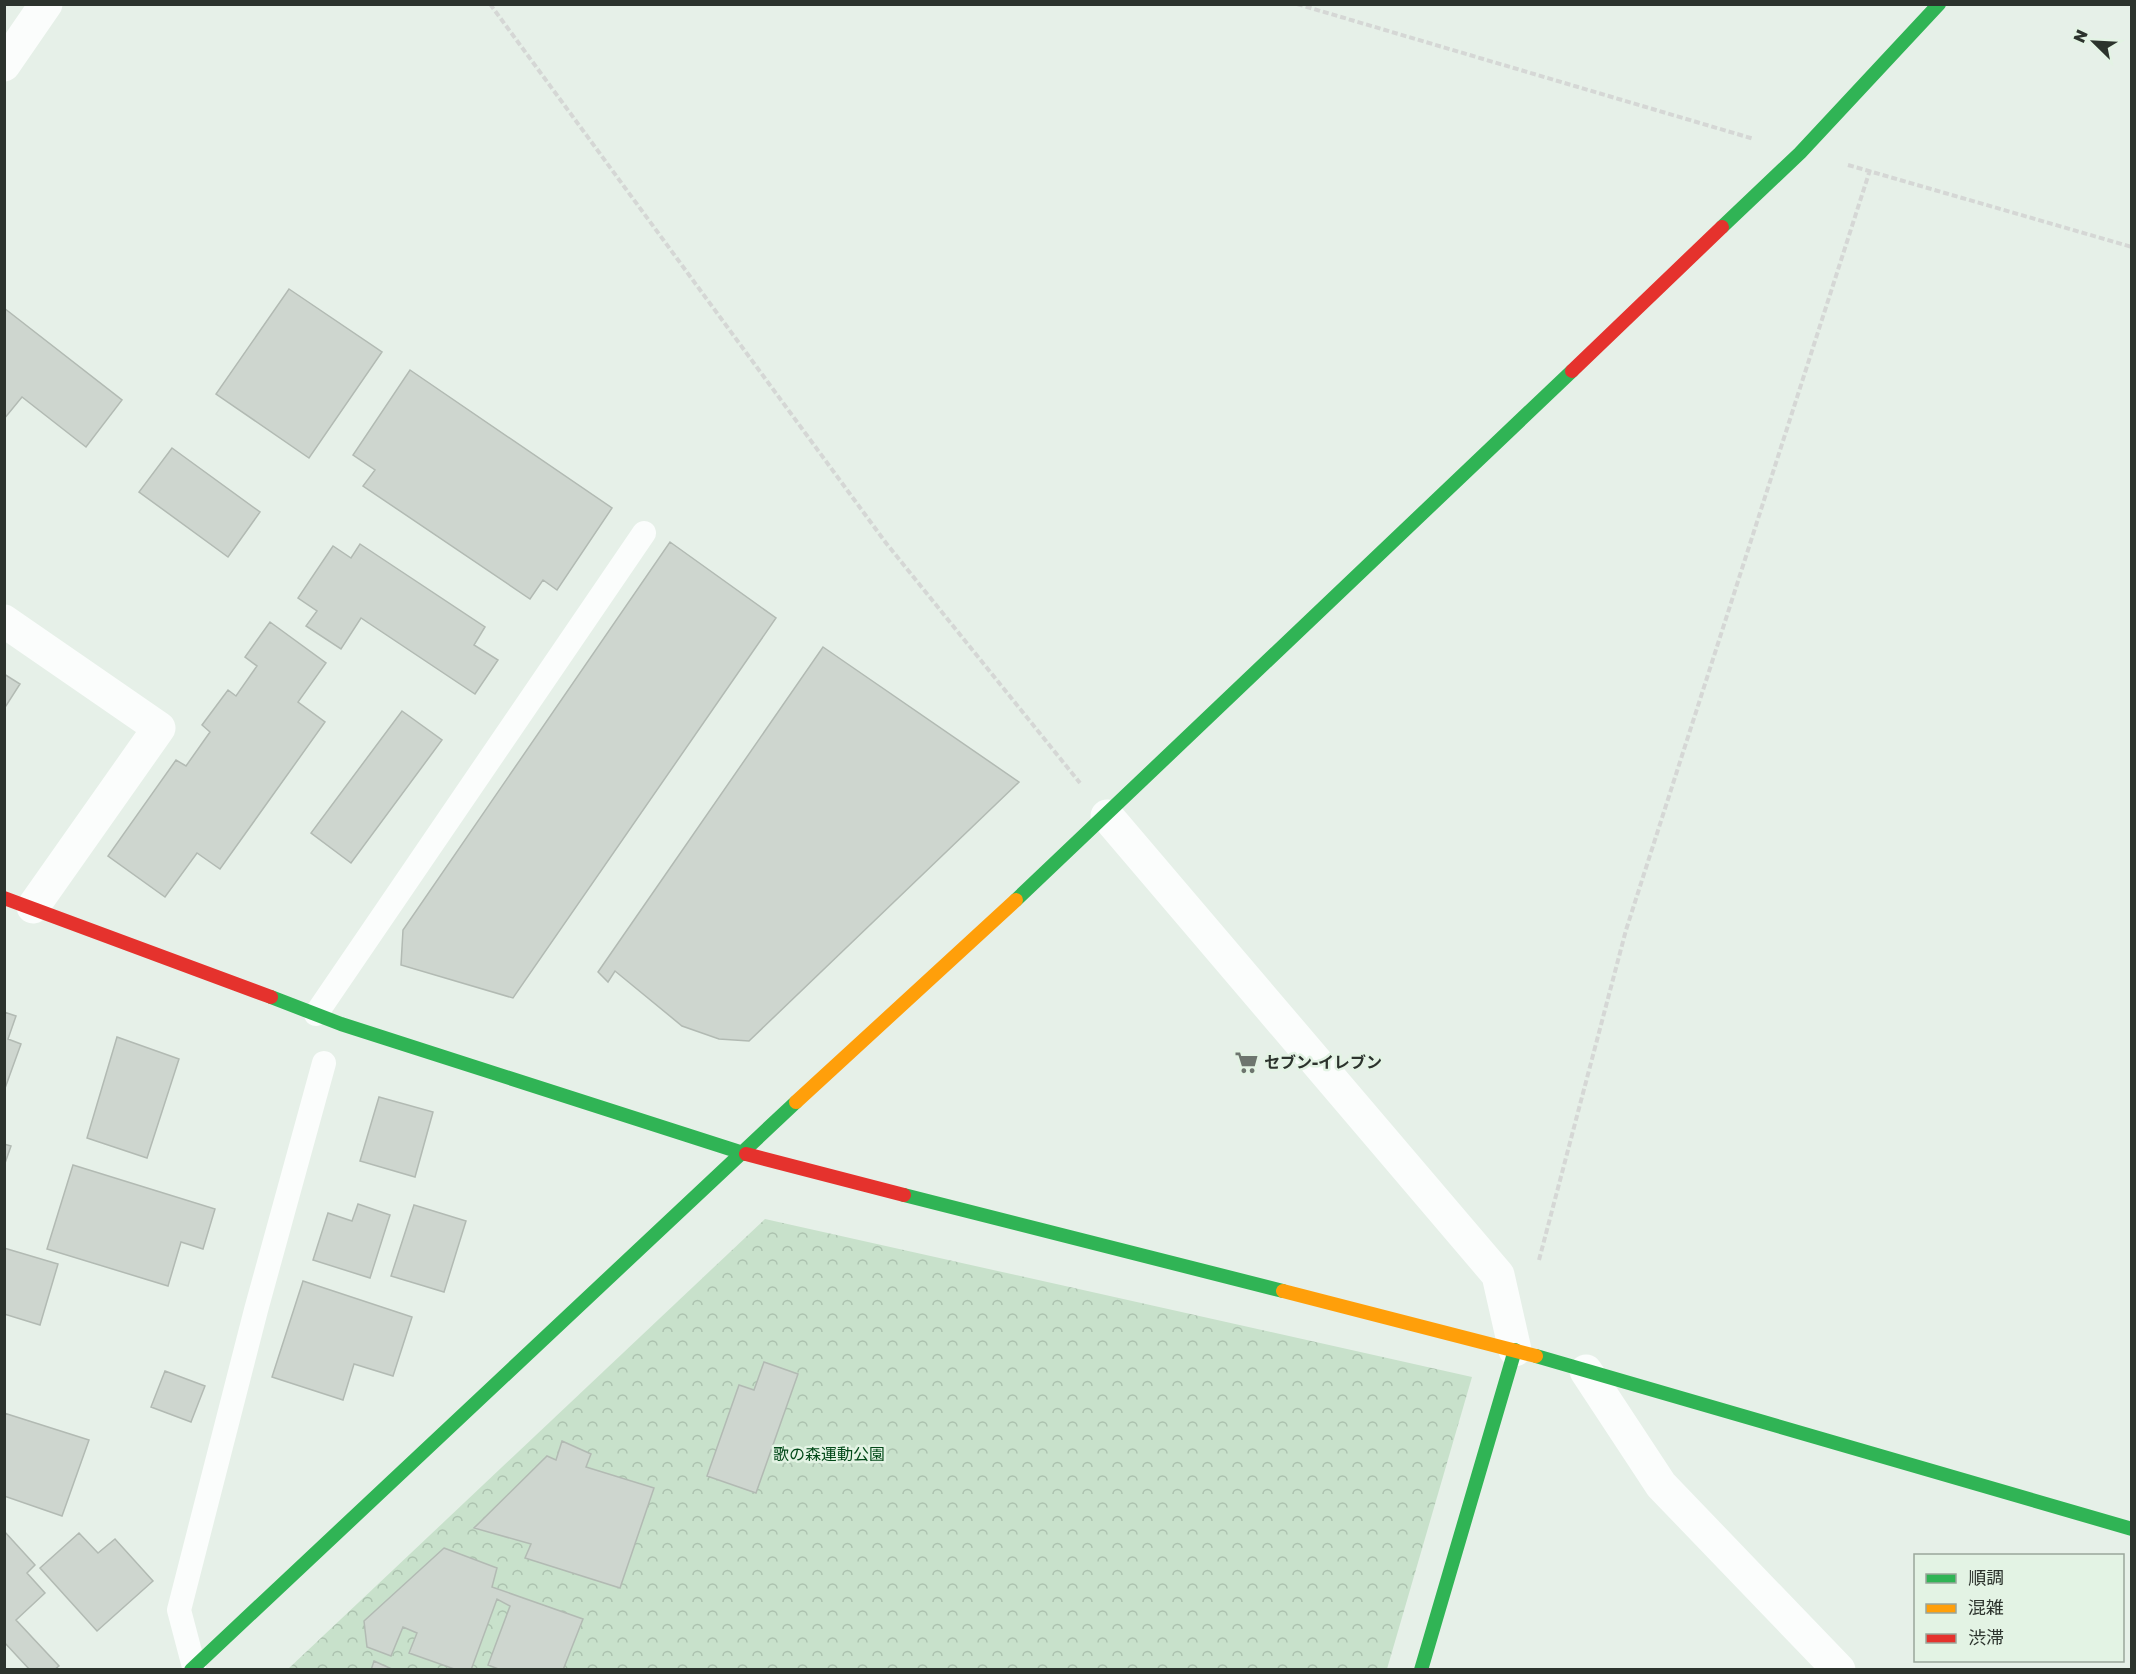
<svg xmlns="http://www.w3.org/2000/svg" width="2136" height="1674" font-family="'Golos Text','Noto Sans JP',sans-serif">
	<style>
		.forest { fill: url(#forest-crowns) }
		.building { fill: #ced6cf; stroke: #b2bab3; stroke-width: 1.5 }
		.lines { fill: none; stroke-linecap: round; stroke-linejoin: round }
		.path { stroke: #d5d7d5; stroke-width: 4; stroke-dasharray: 6 3; stroke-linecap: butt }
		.lane { stroke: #fbfdfc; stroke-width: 24 }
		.street { stroke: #fbfdfc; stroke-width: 33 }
		.fast { stroke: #30b455; stroke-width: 14 }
		.slow { stroke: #ff9f0a; stroke-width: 14 }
		.jam { stroke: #e5322d; stroke-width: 14 }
		.labels { text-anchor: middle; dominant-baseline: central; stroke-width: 5; stroke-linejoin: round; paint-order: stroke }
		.poi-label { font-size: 16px; font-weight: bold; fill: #2c332d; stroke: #e3f3e4; text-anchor: start }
		.park-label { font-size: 16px; fill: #024918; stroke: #e3f3e4 }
	</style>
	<defs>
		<pattern id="forest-crowns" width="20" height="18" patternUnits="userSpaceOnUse" patternTransform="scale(1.5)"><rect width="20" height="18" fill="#c8e1cb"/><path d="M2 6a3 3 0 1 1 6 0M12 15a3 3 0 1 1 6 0" fill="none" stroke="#acc2af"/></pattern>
	</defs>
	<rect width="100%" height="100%" fill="#e6f0e8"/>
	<!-- forest -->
	<path class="forest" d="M765,1219L1472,1377L1387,1669L287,1670Z"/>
	<!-- building -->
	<path class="building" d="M289,289L382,352L309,458L216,394Z
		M4,308L122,400L86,447L22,397L4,419Z
		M410,370L612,508L557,590L543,580L530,599L363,486L375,470L353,455Z
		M172,448L260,512L228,557L139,492Z
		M670,542L776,618L513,998L401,965L403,930Z
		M360,544L485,627L474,645L498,660L475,694L361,618L341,649L306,626L317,611L298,598L333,546L351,558Z
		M270,622L326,663L298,702L325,722L220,869L197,853L165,897L108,856L176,760L186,766L210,732L202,725L228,690L236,696L257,666L245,657Z
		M823,647L1019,782L749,1041L719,1039L682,1026L615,971L608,982L598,972Z
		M4,674L20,684L4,709Z
		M402,711L442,740L351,863L311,833Z
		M4,1012L16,1016L8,1039L21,1044L4,1091Z
		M117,1037L179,1059L147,1158L87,1138Z
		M379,1097L433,1112L415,1177L360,1161Z
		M4,1144L11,1146L4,1166Z
		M73,1165L215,1209L203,1249L181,1242L168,1286L47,1249Z
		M358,1204L390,1215L370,1278L313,1260L328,1213L352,1221Z
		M414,1205L466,1221L444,1292L391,1276Z
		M4,1248L58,1264L40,1325L4,1314Z
		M303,1281L412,1317L393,1376L354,1364L343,1400L272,1377Z
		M764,1362L798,1374L756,1493L707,1476L739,1385L754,1390Z
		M165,1371L205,1386L191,1422L151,1407Z
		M4,1413L89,1440L62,1516L4,1496Z
		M562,1441L591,1454L586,1467L654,1488L620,1588L525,1558L531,1544L474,1528L547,1456L556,1460Z
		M4,1531L35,1565L27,1573L45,1593L16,1620L59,1666L54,1670H30L4,1642Z
		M79,1533L98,1553L115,1539L153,1581L97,1631L40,1568Z
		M444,1548L497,1568L492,1587L583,1619L563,1670H501L488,1665L510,1606L497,1599L471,1670H457L409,1653L417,1633L403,1627L391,1656L367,1647L364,1621Z
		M374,1661L394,1670H371Z"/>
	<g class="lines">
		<!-- path -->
		<path class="path" d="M490,4L886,543L1080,783
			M1297,4L1754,139
			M1848,165L2132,247
			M1539,1260L1626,930L1870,170"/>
		<!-- lane -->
		<path class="lane" d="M316,1014L644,533
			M194,1667L179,1610L256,1310L324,1063"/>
		<!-- street -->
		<path class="street" d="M4,65L46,4
			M4,621L159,728L33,907
			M1107,816L1498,1275L1515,1350
			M1586,1371L1661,1485L1839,1670"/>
		<!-- fast -->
		<path class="fast" d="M1722,227L1800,153L1939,4
			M1016,900L1572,371
			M271,997L341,1024L746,1154
			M904,1195L1283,1291
			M1536,1356L2132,1529
			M191,1670L796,1102
			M1421,1670L1515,1350"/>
		<!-- slow -->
		<path class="slow" d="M796,1102L1016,900
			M1283,1291L1536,1356"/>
		<!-- jam -->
		<path class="jam" d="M1572,371L1722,227
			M4,898L271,997
			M746,1154L904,1195"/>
	</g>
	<!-- icons -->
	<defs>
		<symbol id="supermarket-bare" viewBox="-9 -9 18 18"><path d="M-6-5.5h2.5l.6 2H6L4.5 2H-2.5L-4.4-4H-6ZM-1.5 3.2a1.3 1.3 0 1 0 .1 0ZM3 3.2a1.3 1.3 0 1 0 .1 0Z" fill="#6d756e" stroke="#e3f3e4" stroke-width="2.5" paint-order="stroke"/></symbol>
	</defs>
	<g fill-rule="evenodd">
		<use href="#supermarket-bare" x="1230" y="1046" width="33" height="33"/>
	</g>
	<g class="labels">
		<!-- poi labels -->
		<g class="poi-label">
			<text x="1264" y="1062">セブン-イレブン</text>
		</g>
		<!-- park labels -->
		<g class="park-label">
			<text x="829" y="1454">歌の森運動公園</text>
		</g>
	</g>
	<!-- border -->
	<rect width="2136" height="1674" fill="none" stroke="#2c332d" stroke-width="12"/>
	<!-- legend -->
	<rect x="1914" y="1554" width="210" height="108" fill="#e3f3e4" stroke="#9aa69b" stroke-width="1.5"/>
	<rect x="1926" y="1574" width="30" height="9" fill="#30b455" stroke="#9aa69b" stroke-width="1.5"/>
	<text x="1968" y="1584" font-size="18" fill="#2c332d">順調</text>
	<rect x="1926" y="1604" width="30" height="9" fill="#ff9f0a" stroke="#9aa69b" stroke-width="1.5"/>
	<text x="1968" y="1614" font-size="18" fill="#2c332d">混雑</text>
	<rect x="1926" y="1634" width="30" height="9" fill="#e5322d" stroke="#9aa69b" stroke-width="1.5"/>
	<text x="1968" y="1644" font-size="18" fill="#2c332d">渋滞</text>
	<!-- north arrow -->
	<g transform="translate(2094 42) rotate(294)" stroke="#e3f3e4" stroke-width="4.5" paint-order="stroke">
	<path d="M0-4.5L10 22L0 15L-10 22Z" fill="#2c332d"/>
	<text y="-9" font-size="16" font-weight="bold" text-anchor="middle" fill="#2c332d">N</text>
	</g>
</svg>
